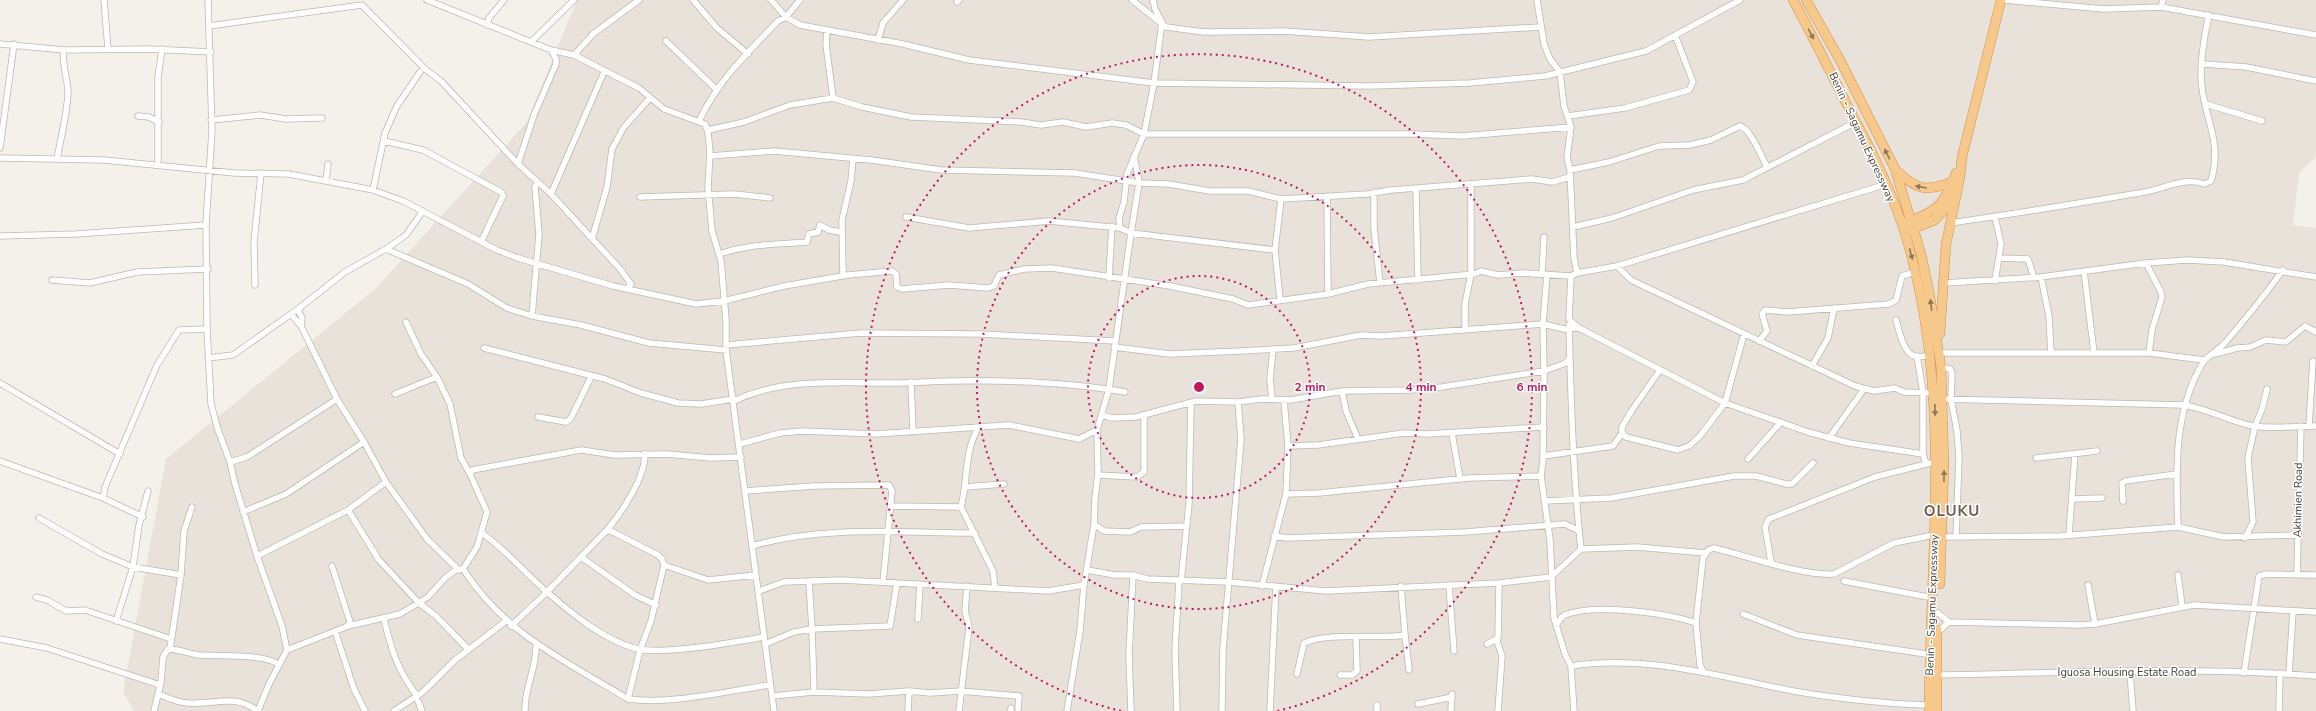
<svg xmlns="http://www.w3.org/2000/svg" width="2316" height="711" font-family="'Nunito Sans',sans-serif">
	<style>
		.residential { fill: #e8e2da }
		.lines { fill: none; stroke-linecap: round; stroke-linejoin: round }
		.minor-casing { stroke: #c0b7ae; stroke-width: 7 }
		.trunk-casing { stroke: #d49045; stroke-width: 10 }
		.minor { stroke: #fff; stroke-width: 5.5 }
		.trunk { stroke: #f6c88c; stroke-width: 9 }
		.oneway { fill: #8e775a }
		.ring { fill: none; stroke: #c2185b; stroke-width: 2; stroke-dasharray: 2 4 }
		.labels { text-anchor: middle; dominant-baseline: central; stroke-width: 3; stroke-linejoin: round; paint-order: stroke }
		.street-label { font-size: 11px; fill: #484139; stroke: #fff }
		.district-label { font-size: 15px; font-weight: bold; letter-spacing: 1px; fill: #6b5d51; stroke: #fff }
		.centre { fill: #c2185b; stroke: #fff; stroke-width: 2 }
		.ring-label { font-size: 12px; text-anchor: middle; font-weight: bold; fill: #c2185b; stroke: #fff; stroke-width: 3; stroke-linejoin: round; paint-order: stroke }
	</style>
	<rect width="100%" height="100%" fill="#f4f1eb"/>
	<!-- residential -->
	<path class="residential" d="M577,0H2316V157L2299,173L2293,225L2316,228V711H134L123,692L166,459L375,289L527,122Z"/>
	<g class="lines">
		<defs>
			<path id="minor" d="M104,0L108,49
				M208,0L212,130L206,225L207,329L211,404L218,430L230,462L235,484L257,556L282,626L287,650
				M427,0L551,50L574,55L639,88L664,109L705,124L708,132L710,153L708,187L712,231L721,261L726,320V350L774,711
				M693,0L717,28L748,54
				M771,0L786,17L800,0
				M1132,0L1166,27L1204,32L1284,31L1369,37L1540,27
				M1537,0L1544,44L1550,59L1560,72L1564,106L1571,127L1567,157L1570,170L1574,258L1577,273
				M2005,0L2104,9L2161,7L2316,35
				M957,2L959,0
				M2161,7L2163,0
				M487,25L489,18L504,0
				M209,26L362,5L425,69L441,81L518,164L551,194L621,270L631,284L628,288
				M827,31L826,44L833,98
				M878,40L883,23L903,0
				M666,41L716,89
				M531,42L574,0
				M0,44L64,50
				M574,55L593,34L639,0
				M2203,64L2246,67L2316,81
				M2206,104L2262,121
				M138,116L149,117L159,122
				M1568,116L1625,108L1689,90L1693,82L1675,35
				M211,120L260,115L286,119L322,118
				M699,121C717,82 748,52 778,21L786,17L800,25L903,44L969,60L1154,83L1369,86L1470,83L1545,76L1646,51L1740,0
				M708,130L744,122L790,105L833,98L862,107L911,117L1021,122L1041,125L1063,122L1086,127L1112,123L1126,125L1144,134H1414L1462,136L1571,127
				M384,141L423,150L501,192L503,196L481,242
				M0,148L14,44
				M710,156L774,151L871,160L941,170L1075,173L1139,183L1168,184L1210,191H1248L1281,199L1367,194L1391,190L1532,179L1552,182L1570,177
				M1134,156L1139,182
				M0,158L104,160L234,173L289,174L373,190L403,201L497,250L518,258L613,286L696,304L724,301L784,286L848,275L892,271L896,274L897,287L902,289L949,285L988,288L994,286L999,275L1024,269L1052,268L1170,286L1233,299L1248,305L1328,294L1368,284L1474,274L1481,271L1498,275L1522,273L1571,276L1577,273L1617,266L1887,184
				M57,159C61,137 67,115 68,93C68,78 61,64 64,50L149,49L211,52
				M158,164V77L162,49
				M518,164L534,115L556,64V59L551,50
				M1570,170L1609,162L1659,146L1690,145L1711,140L1740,126C1750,128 1762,157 1767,167
				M326,181L328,164
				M1139,183L1131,233L1275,250
				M1416,189L1418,280
				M373,190L385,133L397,106L420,72
				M1374,192V228L1380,283
				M551,194L604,72
				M1327,196L1328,294
				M640,197L734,194L770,198
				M906,217L969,228L1049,221L1120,228
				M1995,217L2001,244L1995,281
				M1950,223C2015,214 2080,203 2145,192C2164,189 2185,176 2204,184L2211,181C2222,143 2207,125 2202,88C2199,69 2204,35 2209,15
				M1573,227L1612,218L1693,190L1743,180L1856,122
				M0,236L76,234L206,225
				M592,239L607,187L612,149L624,127L650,98
				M386,249L468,284L507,308L532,316L581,325L649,343L726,350
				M719,254C753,243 773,245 807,242L809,234L818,232L820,225L829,230L841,232
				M2001,258L2028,259L2034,278
				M2146,263L2161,292L2162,297L2152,330L2149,353
				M1617,266L1631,280L1855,386L1874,391L1895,388L1904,392L1934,393
				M2084,271L2094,353
				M1542,274L1544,237
				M1547,274L1543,324L1544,371L1543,460L1541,476L1550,540L1554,618L1565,654L1571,666L1574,711
				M843,276L842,220L851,181L853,159
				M1571,276L1569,319L1579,328L1725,403L1808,432L1849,443L1923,454L1926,464L1936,462
				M2041,277L2049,316L2051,353
				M1109,278L1112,226
				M52,280L90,283L137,272L208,269
				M1944,283L2041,277L2146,263L2187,260L2224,262L2316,277
				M255,285L254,242L261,173
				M1280,299L1275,250L1281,199
				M298,309L302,318L301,326
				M291,314L301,326L337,399L364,442L386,482L427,539L459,570
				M532,316L539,234L535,187L537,183
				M1896,320C1899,330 1903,352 1914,356C1919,357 1925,356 1930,356
				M406,322L421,354L437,377L450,404L461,458L470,474
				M1569,325C1571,399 1573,475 1581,549
				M1465,329V304L1471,274V185
				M1759,341L1767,331L1762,314L1765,310L1787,312L1889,304L1896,300L1902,276L1915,272
				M726,345L861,333L981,334L1115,341
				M1114,347L1170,354L1241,351L1294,348L1361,335L1381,336L1543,324L1564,329L1579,328
				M484,348L605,379L641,393L678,403L701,404L734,399
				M1940,353H2149L2204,360
				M2215,354L2237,348L2250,347L2266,340L2286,342L2305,326L2316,332
				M1917,356L1923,392V454
				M208,358L233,355L298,309L345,272L386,249L406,235L423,211
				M1812,366L1828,338L1834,308
				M1941,367L1950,369L1952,373L1951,399L1957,431L1959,457L1956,537
				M911,382L913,432
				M0,383L120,454
				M1342,391L1346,411L1358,439
				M395,394L437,377
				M1272,399L1270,379L1273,350
				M1942,399L2184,405C2208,409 2229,421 2253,426C2273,429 2296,426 2316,426
				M734,401C784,377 841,383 895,383C915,383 934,381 953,381C1010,380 1069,382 1125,392
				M1102,415L1112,418L1136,417L1196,401L1238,402L1261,399L1291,400L1342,391L1411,390L1442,387L1544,371L1566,363L1569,359
				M538,417L566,422L571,418L591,377
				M2309,426L2313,361
				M978,428C964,453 968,480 961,507L993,571L995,588
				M1452,433L1460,479
				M1622,433L1626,437L1678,450L1689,446L1700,436L1725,403L1744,334
				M1829,438L1864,389
				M740,444L780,433L803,431L876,434L1009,425L1079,439L1097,430
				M1288,446L1318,445L1404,433L1427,434L1544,427
				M1543,456L1613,446L1622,433V427L1632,410L1660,370
				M2036,458L2097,451
				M1748,459L1781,422
				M0,461L103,498L143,517
				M230,462L247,457L337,399
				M1098,475L1137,477L1144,472V415
				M965,487L1004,484
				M745,491L814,486L889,485L892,491L883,582
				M1286,494L1319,493L1469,478L1541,476
				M103,498L105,487L157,365L179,330L207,329
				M2072,499L2102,498
				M1544,501L1611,498L1734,476H1756L1786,484H1792L1813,463
				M2123,501L2122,483L2125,481L2176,474
				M891,506L961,507
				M348,510L379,560L419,603L436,616L468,649
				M243,512L286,494L364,442
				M39,518L102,554L133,567L181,575
				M1094,524L1104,531L1130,532L1141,527L1186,526
				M2178,527C2176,472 2173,410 2204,361C2205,359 2219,349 2224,344C2245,320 2264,296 2283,270
				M607,530C622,512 645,478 645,454
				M482,533C506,550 525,573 547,592C572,614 603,639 634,648C661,656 735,642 764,637
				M2069,535L2075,454
				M1274,536L1287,538L1465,532L1565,524L1579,531
				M1943,537L2060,536L2178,527L2224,537L2297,535
				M2245,538L2253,522L2248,458L2255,426L2262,409L2267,389
				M752,546C824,525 901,533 975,533
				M257,556L348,510L386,482
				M581,557L635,595L656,605
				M1771,562L1765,527L1769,519L1875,477L1926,464
				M664,565L708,580L756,575
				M332,566L350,622L348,626
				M463,569L477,547L487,512L470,474L472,470L581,450L615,455L667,454L710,458L741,457
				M1087,570L1115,575H1133L1147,579L1229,582L1326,591L1499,583L1551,577L1581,549L1637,547L1705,553
				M2297,574L2301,426
				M2178,575L2182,606
				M1181,581L1189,504L1191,403
				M1844,581L1933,598
				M1449,585L1454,651
				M2088,585L2095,624
				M1262,586L1286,494L1288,446L1284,400
				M759,591L784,582L841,580L1048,591L1084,585
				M36,597L47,600L66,611L85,610L171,639
				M1938,613L1949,622L2079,625L2095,624L2194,605L2316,612
				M1743,614L1797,635L1933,655
				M384,619C392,652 397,669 417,696
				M918,619L920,584
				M116,621L133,567L139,525L148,491
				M1557,624C1559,621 1561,617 1565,615C1594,603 1666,613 1696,623
				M511,626L547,592L606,531H611L658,555L662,559L664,565L651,621L640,650L628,699
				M335,631L354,689L365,711
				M1937,633L1949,622
				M1405,635L1409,670
				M0,639L47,648L160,685
				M1497,641L1502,656L1498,711
				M765,644L794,632L812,629L809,581
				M1487,644L1498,638L1499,583
				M170,649L181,575L184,531L192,507
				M1571,666C1649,654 1724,678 1799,692C1842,699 1886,704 1929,705
				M1703,671L1700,665L1696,623L1703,558L1708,550L1714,548C1748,556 1801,576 1834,574L1894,543L1934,535
				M2130,672L2133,711
				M2244,673L2259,576L2267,574L2316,575
				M1297,674L1304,643C1332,631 1373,640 1405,635L1401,586
				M2289,674L2293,611
				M1340,675H1352L1357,671L1356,637
				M1937,675C2063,673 2190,666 2316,676
				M814,692L812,629L890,626L897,583
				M158,694C168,698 178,703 188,703C215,705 233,693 258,711
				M772,696L814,692L869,694L909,691L930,693L960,691L1019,696L1018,709
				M418,701L422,711
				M1418,704L1452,697
				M1377,705V711
				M154,711L161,682L163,657L168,649C179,649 189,654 199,655C217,656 265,654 278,664
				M258,711L269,684L287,650L348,626L400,614L428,597L446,577L456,570L463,569C506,635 564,660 628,699C670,705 727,691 770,685
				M394,711L423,692L455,660L506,621
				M525,711C524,688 537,668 536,645
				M908,711L909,691
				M959,711L969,627L965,611L967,586
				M1011,711V708
				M1067,711L1080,631L1084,585L1094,524L1095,499L1098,473L1097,430L1109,389L1131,233L1120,228L1119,218L1124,202L1127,174L1144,134L1154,83L1162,22L1155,9L1153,0
				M1131,711L1129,655L1133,575
				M1177,711L1175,650L1179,581
				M1222,711L1223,649L1241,439L1238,402
				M1270,711L1276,586
				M1451,711L1452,694
				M2279,711L2280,673"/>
			<path id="trunk" d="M1793,0C1815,40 1835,82 1856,122C1874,155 1890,189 1902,224C1954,382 1930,548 1929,711
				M1806,0L1840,60L1895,169L1921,254L1929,291L1941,367L1944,465L1940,584
				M1897,171C1917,190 1926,192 1952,182
				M1907,222C1939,211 1944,204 1956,173
				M1909,230L1935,220L1953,200
				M1940,334L1946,244L1960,177L1962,157L2001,0
				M1937,711V630"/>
		</defs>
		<!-- minor casing -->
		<use href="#minor" class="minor-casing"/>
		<!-- trunk casing -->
		<use href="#trunk" class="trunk-casing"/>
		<!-- minor -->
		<use href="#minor" class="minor"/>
		<!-- trunk -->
		<use href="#trunk" class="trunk"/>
	</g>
	<!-- one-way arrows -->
	<defs><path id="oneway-solid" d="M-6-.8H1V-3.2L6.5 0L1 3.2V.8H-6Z"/></defs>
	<g class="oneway">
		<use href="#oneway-solid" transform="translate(1811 34) rotate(62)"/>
		<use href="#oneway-solid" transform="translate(1887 154) rotate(-117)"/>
		<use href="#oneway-solid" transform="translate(1921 187) rotate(-170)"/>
		<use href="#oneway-solid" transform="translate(1911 254) rotate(75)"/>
		<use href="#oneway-solid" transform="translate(1931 305) rotate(-97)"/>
		<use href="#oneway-solid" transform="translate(1935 410) rotate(89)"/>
		<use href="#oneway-solid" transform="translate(1944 476) rotate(-89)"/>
	</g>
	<!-- distance rings -->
	<g class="ring">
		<circle cx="1199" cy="387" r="111"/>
		<circle cx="1199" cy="387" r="222"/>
		<path d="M1121 711A333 333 0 1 1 1277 711"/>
	</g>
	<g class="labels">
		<!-- street labels -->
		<g class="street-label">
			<text transform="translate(1862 137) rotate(65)">Benin - Sagamu Expressway</text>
			<text transform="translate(2298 500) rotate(-89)">Akhimien Road</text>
			<text transform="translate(1932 605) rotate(-88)">Benin - Sagamu Expressway</text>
			<text x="2127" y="672">Iguosa Housing Estate Road</text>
		</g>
		<!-- district labels -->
		<g class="district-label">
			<text x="1952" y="511">OLUKU</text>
		</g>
	</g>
	<circle cx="1199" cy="387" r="6" class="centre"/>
	<g class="ring-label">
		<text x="1310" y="391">2 min</text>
		<text x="1421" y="391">4 min</text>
		<text x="1532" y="391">6 min</text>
	</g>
</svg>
